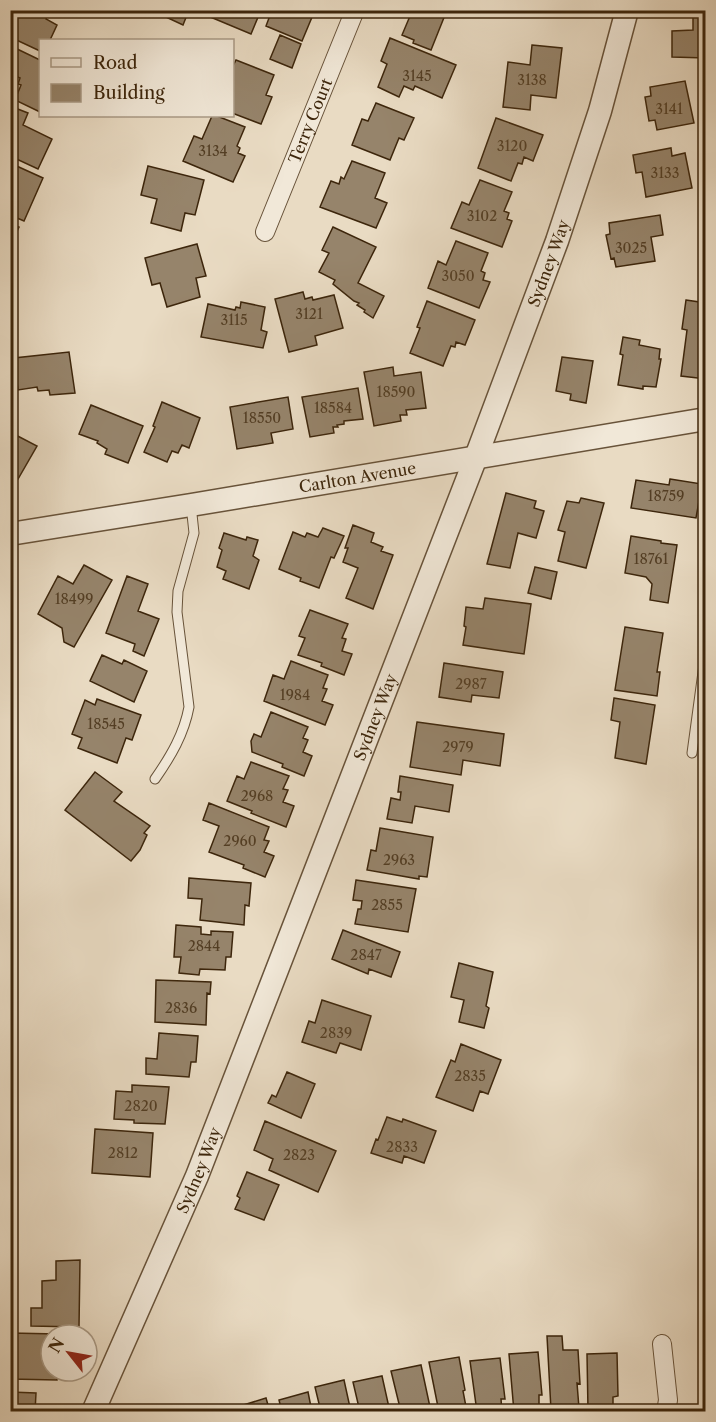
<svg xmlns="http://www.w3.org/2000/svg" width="716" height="1422" font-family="'Libre Caslon Text',serif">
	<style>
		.building { fill: #96846b; stroke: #3d260c; stroke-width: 1.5 }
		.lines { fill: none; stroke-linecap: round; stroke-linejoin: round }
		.service-casing { stroke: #68533a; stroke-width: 11 }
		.minor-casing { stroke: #68533a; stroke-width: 20 }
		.tertiary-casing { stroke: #68533a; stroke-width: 25 }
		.service { stroke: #f1e8d8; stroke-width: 9 }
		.minor { stroke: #f1e8d8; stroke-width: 18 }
		.tertiary { stroke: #f1e8d8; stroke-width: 22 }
		.labels { text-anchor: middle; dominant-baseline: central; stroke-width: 6; stroke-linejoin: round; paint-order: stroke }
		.number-label { font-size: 14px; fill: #533e24 }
		.street-label { font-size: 16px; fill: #3d260c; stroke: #f1e8d8 }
	</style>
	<rect width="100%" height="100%" fill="#e9dbc3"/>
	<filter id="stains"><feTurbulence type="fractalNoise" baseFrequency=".00333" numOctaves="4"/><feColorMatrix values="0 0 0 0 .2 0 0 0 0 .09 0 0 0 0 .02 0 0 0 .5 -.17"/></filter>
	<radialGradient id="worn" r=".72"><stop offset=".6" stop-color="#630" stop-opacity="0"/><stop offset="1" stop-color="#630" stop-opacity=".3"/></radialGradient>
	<!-- building -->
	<path class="building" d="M10,10H50L46,19L57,25L50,40H40V51L10,37Z
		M151,10H189L183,25Z
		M210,10H261L251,34L208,16Z
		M272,10H315L302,41L266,26Z
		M408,10H447L431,50L413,43L414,40L402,35L410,16L406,15Z
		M693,11H706V58L672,57V31L693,30Z
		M280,35L301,44L292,68L270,59Z
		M390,38L456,65L442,98L415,86L413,90L404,86L399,97L378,87L387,64L381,61Z
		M532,45L562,48L556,98L531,95L530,110L503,107L508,62L530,65Z
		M13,47L40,60V112L15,100L21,85L18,84L20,78L10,74V53Z
		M236,60L274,75L266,95L272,97L261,124L232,113V68Z
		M685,81L694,123L657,130L655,120L649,121L645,97L651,96L650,87Z
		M376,103L414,118L404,140L399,138L390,160L352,145L362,119L368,121Z
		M10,106L28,113L23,125L52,139L38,169L10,156Z
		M212,116H217L245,127L237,146L240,148L238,153L245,156L233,182L183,161L194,136L202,139Z
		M496,118L543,135L533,161L524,157L522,164L518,163L511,181L478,168Z
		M671,148L672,156L685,153L692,188L646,197L642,172L636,173L633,155Z
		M352,161L385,173L375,198L387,203L376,228L320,207L331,181L339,184L341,177L344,179Z
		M10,163L43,178L24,221L10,215Z
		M148,166L204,180L195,215L185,213L181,231L151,223L157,199L141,195Z
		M480,180L512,192L504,211L509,213L507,219L512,221L502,247L451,228L462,202L469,205Z
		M660,215L663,235L651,237L655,261L616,267L614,258L611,259L606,235L610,234L609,223Z
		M10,223L19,227L10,246Z
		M333,227L376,247L358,283L384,296L373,318L364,312L365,310L357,305L359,303L354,301L333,284L335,280L319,272L329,253L322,250Z
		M456,241L488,253L481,271L485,273L483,280L490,282L479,308L428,288L438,261L446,265Z
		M197,244L206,276L196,278L200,297L167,307L160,283L152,285L145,258Z
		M303,292L305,299L312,297L313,300L334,295L343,328L315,336L317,345L289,352L275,299Z
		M686,300L706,303V379L681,376L687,330L682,329Z
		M427,301L475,320L465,345L456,342L455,347L451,346L443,366L410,353L420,328L417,327Z
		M241,302L265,307L261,330L267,332L263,348L201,337L208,304L235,310L236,307L240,308Z
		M623,337L640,340L639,345L660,349L659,359H661L656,387L643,386V389L618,385L623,355L620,354Z
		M69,352L75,393L50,395L49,390L38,391L37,387L18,390L14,358Z
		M562,357L593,361L586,403L570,400L571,394L556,391Z
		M393,367L394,376L421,372L426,408L406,410L407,415H400L401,421L374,426L364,372Z
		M358,388L363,419L344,421V424L337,425L338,427H333L334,433L310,437L302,397Z
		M288,397L293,429L271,433L273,443L237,449L230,407Z
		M162,402L200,418L189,448L182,445L178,453L172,451L167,462L144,452L155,427L153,426Z
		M91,405L143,426L128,463L105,454L107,449L97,443L98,441L79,434Z
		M10,432L37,446L18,479L10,475Z
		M670,479L702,484L696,518L631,508L636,480L669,485Z
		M506,493L536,501L534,508L544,511L536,538L518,533L510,568L487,564Z
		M581,498L604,503L586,568L558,561L565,532L558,530L567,501L579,503Z
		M353,525L374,533L371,542L383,547L381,551L393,555L373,609L346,598L358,568L343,562L348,548H345Z
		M323,528L344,536L334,558L331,557L319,588L300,581L301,578L279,569L293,532L305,537L307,533L318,537Z
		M224,533L246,540L247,537L258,540L253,556L259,560L249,589L223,579L226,571L217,567L222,550L219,548Z
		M631,536L661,541V543L677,545L668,603L650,600L652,584L646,577L625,573Z
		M84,565L112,580L74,647L64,642L62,628L38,614L58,576L73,584Z
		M535,567L557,572L551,599L528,593Z
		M127,576L148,584L138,611L159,619L144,656L133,651L135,644L106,633Z
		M485,598L531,604L524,654L463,645L466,627L464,626L466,607L483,609Z
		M310,610L348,624L342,638L346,639L342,651L352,654L344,675L321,666L322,663L298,655L305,638L299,636Z
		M625,627L663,633L657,672H660L657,696L615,690Z
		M102,655L122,664L124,660L147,671L134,702L90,681Z
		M291,661L328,675L323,688L327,689L322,701L333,705L325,725L264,701L273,675L284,679Z
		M444,663L503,672L499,698L472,695L471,702L439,697Z
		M614,698L655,705L646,764L615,758L620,722L611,720Z
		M97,699L141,715L132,740L126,738L117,763L78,748L82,738L72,734L85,700L95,705Z
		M271,712L308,727L303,738L308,740L303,752L312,756L304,776L282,767L283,764L252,752L251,741L254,734L261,737Z
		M417,722L504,734L500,766L463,760L461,775L410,767Z
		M251,762L289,776L283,789L288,790L283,802L294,806L286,827L251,813L252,811L227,801L237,776L244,779Z
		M95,772L122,792L114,801L150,826L144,833L147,835L140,850L131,861L65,810Z
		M400,776L453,785L449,812L415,806L412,823L387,819L391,798L400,800L401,792H398Z
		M209,803L269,827L264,840L269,841L264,852L274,856L265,877L243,868L244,865L209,852L219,826L203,820Z
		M380,828L433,837L427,877L419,876V879L367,870L371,850L376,851Z
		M189,878L251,883L249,906L245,905L244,925L200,920L202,899L188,898Z
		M356,880L416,889L408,932L355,924L358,909H361L362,901L353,900Z
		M176,925L201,927V934L211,935V931L233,932L231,957H226L225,970L200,969L199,975L179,973L181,957H174Z
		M343,930L400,952L391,977L369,969L368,974L332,959Z
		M459,963L493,972L486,1006L489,1008L484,1028L459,1022L464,1000L451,997Z
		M156,980L211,982L210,994L207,993L206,1025L155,1022Z
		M322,1000L371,1016L361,1050L340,1043L336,1053L302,1042L309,1021L315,1023Z
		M159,1033L198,1036L196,1062H191L189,1077L146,1074V1058L157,1059Z
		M461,1044L501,1060L488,1094L480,1091L473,1111L436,1097L451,1060L455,1062Z
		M287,1072L315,1084L301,1118L268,1103L272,1095L276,1097Z
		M132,1085L169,1087L165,1124L134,1123V1120L114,1119L116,1091L132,1092Z
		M387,1117L402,1122L403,1119L436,1131L424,1163L404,1156L402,1163L371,1153L376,1139L378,1140Z
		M265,1121L336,1151L318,1192L269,1170L273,1159L254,1150Z
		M95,1129L153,1133L150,1177L92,1173Z
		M247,1172L279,1185L264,1220L235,1209L240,1198L237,1196Z
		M80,1260L79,1327L31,1326V1308H42V1281L56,1280V1261Z
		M10,1333L57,1334V1335H51V1371H57V1380L10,1379Z
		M547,1336H562L563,1350H578L580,1384L577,1383L579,1408L551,1410Z
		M699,1347H706V1373H703L702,1363H700Z
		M538,1352L542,1395H539V1410L514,1412L509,1354Z
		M617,1353L618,1396L613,1397V1411L588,1410L587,1354Z
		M459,1357L465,1390L463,1391L467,1412H439L429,1362Z
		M500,1358L505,1399H501L502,1412H477L470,1361Z
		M421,1365L430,1407H426V1412H401L391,1371Z
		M382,1376L390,1412H360L353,1382Z
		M344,1380L351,1412H321L315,1387Z
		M702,1380H706L705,1407Z
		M10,1392L36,1393L35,1412H10Z
		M308,1392L312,1412H282L279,1400Z
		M266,1398L270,1412H239L237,1407Z"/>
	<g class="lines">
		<defs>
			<path id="service" d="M692,753L706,650
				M155,779C171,756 184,734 189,707L177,612L178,591L194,533L191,505"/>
			<g id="minor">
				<path id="s1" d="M265,232L355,10"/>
				<path d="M662,1344L668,1400L666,1412"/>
			</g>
			<g id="tertiary">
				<path id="s2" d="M10,534L191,505L706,419"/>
				<path id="s3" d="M93,1412L197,1176L476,457L557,241L600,111L627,10"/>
			</g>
		</defs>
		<!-- service casing -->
		<use href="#service" class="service-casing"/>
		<!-- minor casing -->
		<use href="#minor" class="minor-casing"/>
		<!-- tertiary casing -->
		<use href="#tertiary" class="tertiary-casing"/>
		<!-- service -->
		<use href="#service" class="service"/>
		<!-- minor -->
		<use href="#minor" class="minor"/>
		<!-- tertiary -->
		<use href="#tertiary" class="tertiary"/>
	</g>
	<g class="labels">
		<!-- number labels -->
		<g class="number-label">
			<text x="417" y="76">3145</text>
			<text x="532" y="80">3138</text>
			<text x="669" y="109">3141</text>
			<text x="512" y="146">3120</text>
			<text x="213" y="151">3134</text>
			<text x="665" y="173">3133</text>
			<text x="482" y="216">3102</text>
			<text x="631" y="248">3025</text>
			<text x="458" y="276">3050</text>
			<text x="309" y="314">3121</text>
			<text x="234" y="320">3115</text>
			<text x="396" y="392">18590</text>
			<text x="333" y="408">18584</text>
			<text x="262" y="418">18550</text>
			<text x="666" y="496">18759</text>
			<text x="651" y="559">18761</text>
			<text x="74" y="599">18499</text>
			<text x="471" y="684">2987</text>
			<text x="295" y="695">1984</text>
			<text x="106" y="724">18545</text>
			<text x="458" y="747">2979</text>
			<text x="257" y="796">2968</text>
			<text x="240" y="841">2960</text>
			<text x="399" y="860">2963</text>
			<text x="387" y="905">2855</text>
			<text x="204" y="946">2844</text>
			<text x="366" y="955">2847</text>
			<text x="181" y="1008">2836</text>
			<text x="336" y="1033">2839</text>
			<text x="470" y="1076">2835</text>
			<text x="141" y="1106">2820</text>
			<text x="402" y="1147">2833</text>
			<text x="123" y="1153">2812</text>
			<text x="299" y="1155">2823</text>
		</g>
		<!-- street labels -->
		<g class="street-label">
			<text stroke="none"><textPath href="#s1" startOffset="120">Terry Court</textPath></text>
			<text stroke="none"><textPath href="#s3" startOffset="1236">Sydney Way</textPath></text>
			<text stroke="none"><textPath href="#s2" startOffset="352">Carlton Avenue</textPath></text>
			<text stroke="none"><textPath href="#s3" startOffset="750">Sydney Way</textPath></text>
			<text stroke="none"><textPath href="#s3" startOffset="264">Sydney Way</textPath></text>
		</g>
	</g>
	<!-- margin -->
	<rect width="716" height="1422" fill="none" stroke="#e9dbc3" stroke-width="36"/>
	<rect x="12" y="12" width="692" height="1398" fill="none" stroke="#3d260c" stroke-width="3"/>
	<rect x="18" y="18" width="680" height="1386" fill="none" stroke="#3d260c" stroke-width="1.5"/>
	<!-- legend -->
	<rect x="39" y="39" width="195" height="78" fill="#f1e8d8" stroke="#a99a86" stroke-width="1.5"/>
	<rect x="51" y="58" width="30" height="9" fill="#f1e8d8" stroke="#a99a86" stroke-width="1.5"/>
	<text x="93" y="69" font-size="18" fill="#3d260c">Road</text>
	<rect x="51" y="84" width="30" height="18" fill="#96846b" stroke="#a99a86" stroke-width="1.5"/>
	<text x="93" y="99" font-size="18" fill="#3d260c">Building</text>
	<!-- north arrow -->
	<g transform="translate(69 1353) rotate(301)"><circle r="28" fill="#f1e8d8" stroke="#a99a86" stroke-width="1.5"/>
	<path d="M0-4.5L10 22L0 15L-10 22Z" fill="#8f2418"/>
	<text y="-9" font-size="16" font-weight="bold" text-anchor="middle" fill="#3d260c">N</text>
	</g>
	<rect width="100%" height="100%" filter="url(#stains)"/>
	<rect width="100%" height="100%" fill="url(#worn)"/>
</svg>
